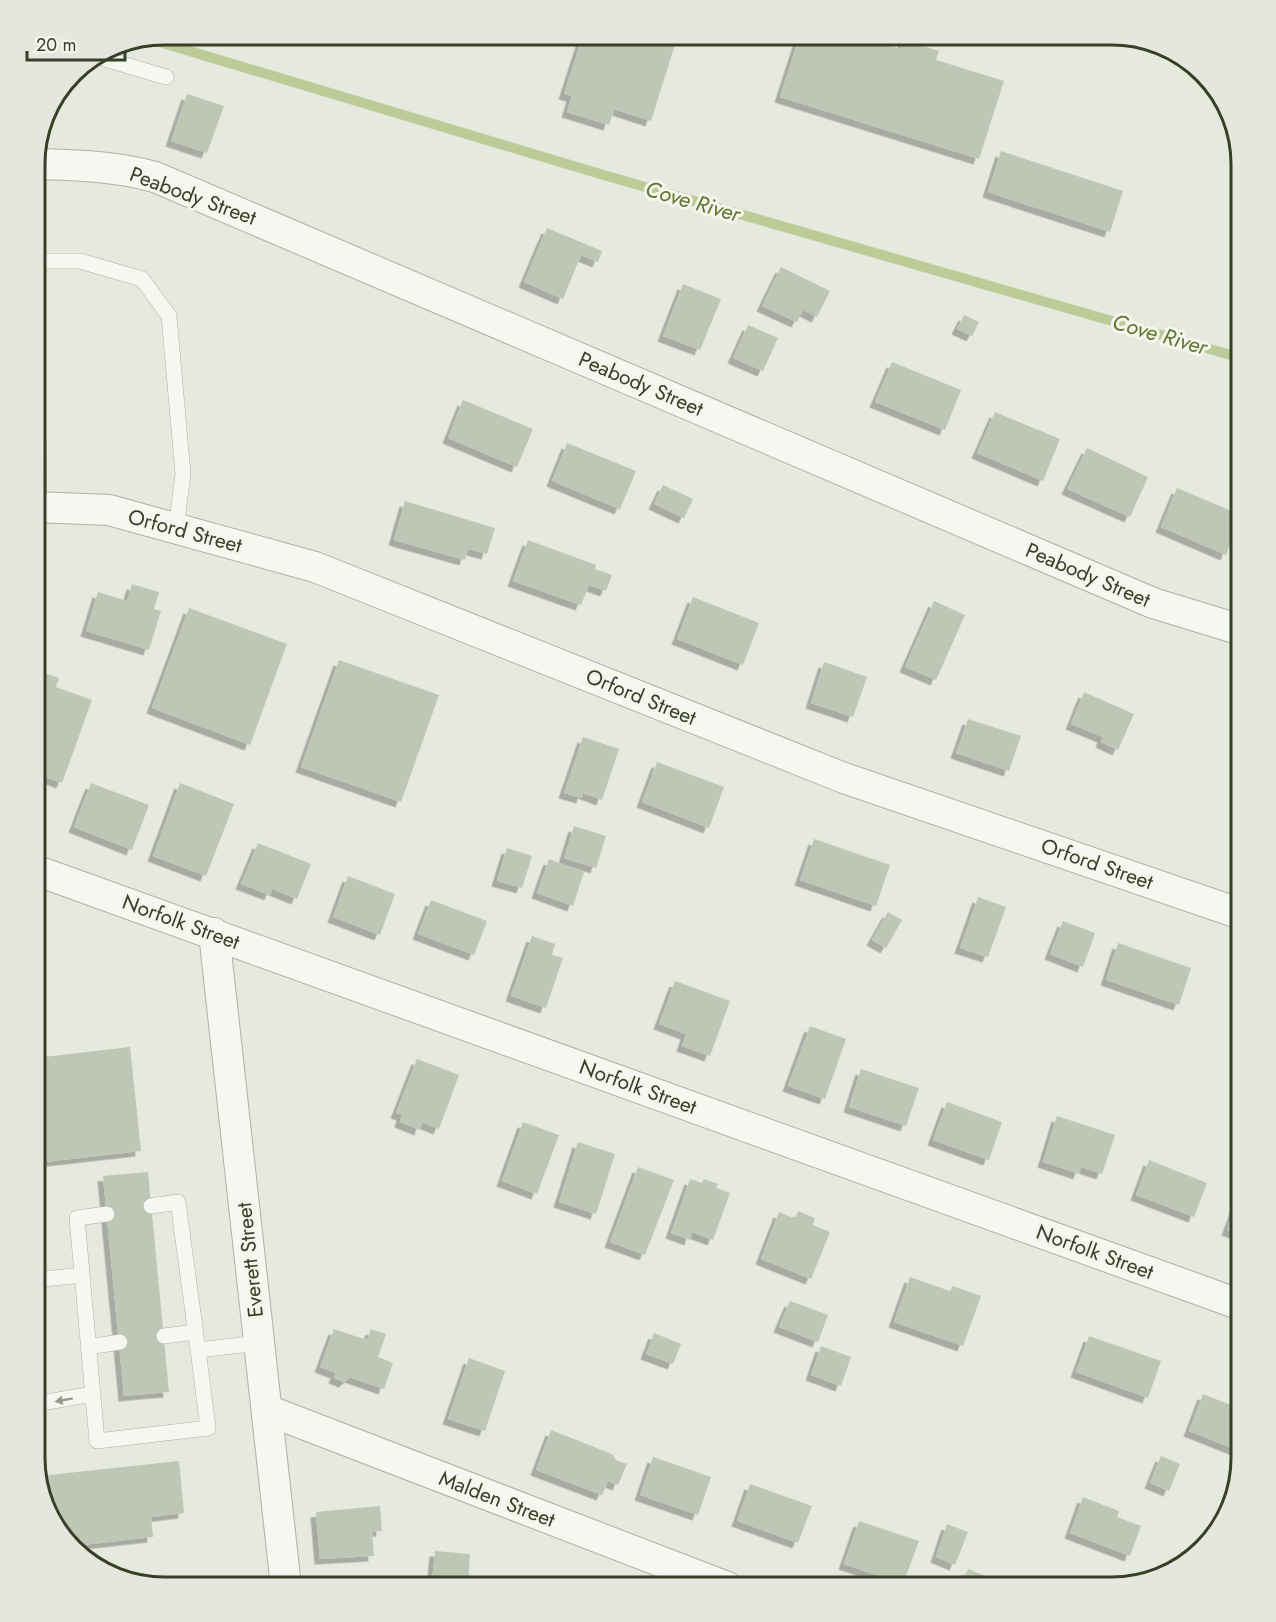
<svg xmlns="http://www.w3.org/2000/svg" width="1276" height="1622" font-family="Jost,sans-serif">
	<style>
		.lines { fill: none; stroke-linecap: round; stroke-linejoin: round }
		.stream { stroke: #beca98; stroke-width: 10 }
		.building { fill: #c0c6b6; filter: url(#shadow) }
		.service-casing { stroke: #adb3a3; stroke-width: 16 }
		.minor-casing { stroke: #adb3a3; stroke-width: 32 }
		.service { stroke: #f5f7f1; stroke-width: 15 }
		.minor { stroke: #f5f7f1; stroke-width: 30 }
		.oneway { fill: #969c8c }
		.labels { text-anchor: middle; dominant-baseline: central; stroke-width: 6; stroke-linejoin: round; paint-order: stroke }
		.street-label { font-size: 21px; fill: #374027; stroke: #f4f6ee }
		.water-label { font-size: 22px; font-style: italic; fill: #627530; stroke: #f4f6ee }
		.rim { fill: none; stroke: #374027; stroke-width: 3 }
	</style>
	<defs>
		<filter id="shadow"><feDropShadow dx="-5.5" dy="5.5" stdDeviation="0" flood-color="#0004"/></filter>
	</defs>
	<rect width="100%" height="100%" fill="#e5e9de"/>
	<g class="lines">
		<!-- stream -->
		<path class="stream" d="M146,38L607,176L1241,358"/>
	</g>
	<!-- building -->
	<path class="building" d="M583,35H678L651,121L614,109L609,125L567,112L572,96L564,94Z
		M800,35H854L901,49L904,40L939,51L936,60L1004,81L979,159L780,97Z
		M187,94L224,106L207,153L171,141Z
		M1001,151L1123,191L1110,232L988,192Z
		M547,228L602,251L598,262L581,255L563,299L524,282Z
		M781,267L830,291L817,317L803,310L797,322L762,306Z
		M683,284L721,299L700,350L663,336Z
		M964,315L979,322L972,336L957,329Z
		M748,325L778,338L763,371L733,358Z
		M892,362L961,390L945,430L875,402Z
		M463,400L533,429L517,467L448,438Z
		M995,412L1060,439L1043,481L977,453Z
		M567,443L636,471L620,509L552,481Z
		M1087,448L1148,477L1130,517L1067,489Z
		M663,485L693,499L684,518L654,504Z
		M1177,488L1241,515L1226,555L1161,527Z
		M405,501L495,528L487,554L468,549L465,560L394,540Z
		M528,540L596,565L595,569L612,575L606,591L589,585L581,605L513,581Z
		M132,584L159,592L154,609L161,611L149,650L86,631L98,592L127,601Z
		M693,597L759,623L743,665L677,639Z
		M934,601L965,615L936,680L905,667Z
		M189,608L287,644L250,745L152,708Z
		M339,660L439,695L401,802L301,767Z
		M824,662L867,677L853,717L811,703Z
		M35,670L59,678L56,687L92,700L62,783L35,773Z
		M1084,692L1134,714L1118,750L1101,742L1103,737L1071,724Z
		M968,719L1021,736L1009,771L956,753Z
		M583,737L619,749L602,800L583,793L582,798L564,793Z
		M657,762L724,787L709,828L642,802Z
		M91,783L149,805L132,850L74,827Z
		M180,783L234,804L206,876L153,856Z
		M574,826L606,836L596,868L564,858Z
		M814,839L890,865L876,906L800,880Z
		M258,843L311,864L297,899L272,889L270,895L241,884Z
		M507,848L532,856L522,888L497,881Z
		M549,859L584,872L573,906L537,893Z
		M348,876L395,894L380,935L333,917Z
		M978,897L1006,907L988,957L960,948Z
		M431,900L487,921L474,955L418,934Z
		M888,912L902,920L886,948L872,940Z
		M1063,921L1095,933L1083,967L1050,954Z
		M532,936L555,944L552,955L563,958L546,1008L511,996Z
		M1118,943L1191,968L1179,1005L1106,980Z
		M675,981L730,1001L710,1056L682,1046L686,1034L659,1024Z
		M810,1026L846,1039L825,1099L788,1086Z
		M130,1047L141,1151L35,1163V1058Z
		M417,1059L459,1075L439,1129L422,1122L420,1130L400,1122L402,1115L396,1113Z
		M861,1069L919,1088L906,1126L849,1107Z
		M947,1102L1002,1122L989,1160L933,1140Z
		M1057,1116L1115,1135L1102,1174L1081,1167L1079,1174L1043,1162Z
		M523,1122L559,1135L537,1194L502,1181Z
		M578,1142L615,1154L596,1214L559,1202Z
		M1149,1160L1207,1183L1194,1217L1136,1195Z
		M638,1167L674,1180L645,1255L610,1242Z
		M148,1172L169,1392L124,1396L103,1176Z
		M690,1179L702,1183L704,1179L718,1184L716,1188L730,1193L713,1240L692,1232L690,1240L671,1233Z
		M1241,1192V1235L1227,1230Z
		M798,1211L815,1218L813,1225L830,1232L811,1279L761,1259L779,1212L795,1219Z
		M910,1277L950,1291L953,1286L981,1296L963,1346L894,1322Z
		M790,1301L828,1315L818,1342L779,1327Z
		M334,1329L367,1340L371,1329L386,1334L378,1357L393,1363L384,1389L350,1377L344,1382L334,1378L336,1373L320,1367Z
		M654,1333L681,1344L673,1364L646,1354Z
		M1089,1336L1161,1361L1148,1398L1076,1372Z
		M821,1346L851,1357L841,1386L811,1375Z
		M469,1358L505,1371L485,1431L448,1419Z
		M1203,1394L1241,1409V1440L1237,1450L1189,1431Z
		M551,1430L612,1454L616,1460L627,1464L618,1485L608,1481L602,1495L536,1470Z
		M1161,1456L1180,1464L1169,1491L1150,1483Z
		M653,1457L711,1477L698,1515L640,1495Z
		M179,1461L184,1513L151,1517L153,1537L73,1546L56,1530L40,1476Z
		M750,1484L812,1506L798,1543L737,1521Z
		M1083,1497L1119,1511L1117,1517L1141,1526L1130,1556L1070,1533Z
		M380,1506L382,1531L372,1532L374,1556L320,1559L316,1512Z
		M859,1521L919,1541L903,1584L844,1564Z
		M947,1524L968,1532L955,1565L936,1557Z
		M435,1551L470,1554L468,1586L432,1583Z
		M968,1569L1013,1587H960Z"/>
	<g class="lines">
		<defs>
			<path id="service" d="M95,56L166,77
				M35,261H80L142,279L169,316L183,474L176,529
				M35,409L38,435L39,507
				M151,1206L178,1202L198,1350L259,1343
				M107,1214L77,1218L97,1441L208,1428L198,1350
				M35,1280L82,1275
				M164,1336L195,1332
				M88,1347L120,1342
				M35,1354V1353
				M35,1404L93,1394"/>
			<path id="minor" d="M35,164C76,165 115,166 155,177L1153,603L1241,630
				M35,507L109,510L315,567L844,778L1241,914
				M35,870L1241,1305
				M214,933L286,1587
				M267,1410L727,1587"/>
		</defs>
		<!-- service casing -->
		<use href="#service" class="service-casing"/>
		<!-- minor casing -->
		<use href="#minor" class="minor-casing"/>
		<!-- service -->
		<use href="#service" class="service"/>
		<!-- minor -->
		<use href="#minor" class="minor"/>
	</g>
	<!-- one-way arrows -->
	<defs><path id="oneway-solid" d="M-6-.8H1V-3.2L6.5 0L1 3.2V.8H-6Z" transform="scale(1.5)"/></defs>
	<use class="oneway" href="#oneway-solid" transform="translate(64 1400) rotate(170)"/>
	<g class="labels">
		<!-- street labels -->
		<g class="street-label">
			<text transform="translate(193 196) rotate(20)">Peabody Street</text>
			<text transform="translate(641 384) rotate(23)">Peabody Street</text>
			<text transform="translate(185 531) rotate(15)">Orford Street</text>
			<text transform="translate(1088 575) rotate(23)">Peabody Street</text>
			<text transform="translate(641 697) rotate(22)">Orford Street</text>
			<text transform="translate(1097 864) rotate(19)">Orford Street</text>
			<text transform="translate(181 922) rotate(20)">Norfolk Street</text>
			<text transform="translate(638 1087) rotate(20)">Norfolk Street</text>
			<text transform="translate(1095 1252) rotate(20)">Norfolk Street</text>
			<text transform="translate(250 1260) rotate(-96)">Everett Street</text>
			<text transform="translate(497 1499) rotate(21)">Malden Street</text>
		</g>
		<!-- water labels -->
		<g class="water-label">
			<text transform="translate(693 201) rotate(16)">Cove River</text>
			<text transform="translate(1160 334) rotate(16)">Cove River</text>
		</g>
	</g>
	<!-- crop -->
	<path d="M0 0H1276V1622H0ZM164 45H1112A119 119 0 0 1 1231 164V1458A119 119 0 0 1 1112 1577H164A119 119 0 0 1 45 1458V164A119 119 0 0 1 164 45Z" fill="#e5e7de" fill-rule="evenodd"/>
	<path class="rim" d="M164 45H1112A119 119 0 0 1 1231 164V1458A119 119 0 0 1 1112 1577H164A119 119 0 0 1 45 1458V164A119 119 0 0 1 164 45Z"/>
	<!-- scale -->
	<path d="M27 51v9h98v-9" fill="none" stroke="#374027" stroke-width="3"/>
	<text x="36" y="51" font-size="18" fill="#374027" stroke="#f4f6ee" stroke-width="4.5" paint-order="stroke">20 m</text>
</svg>
